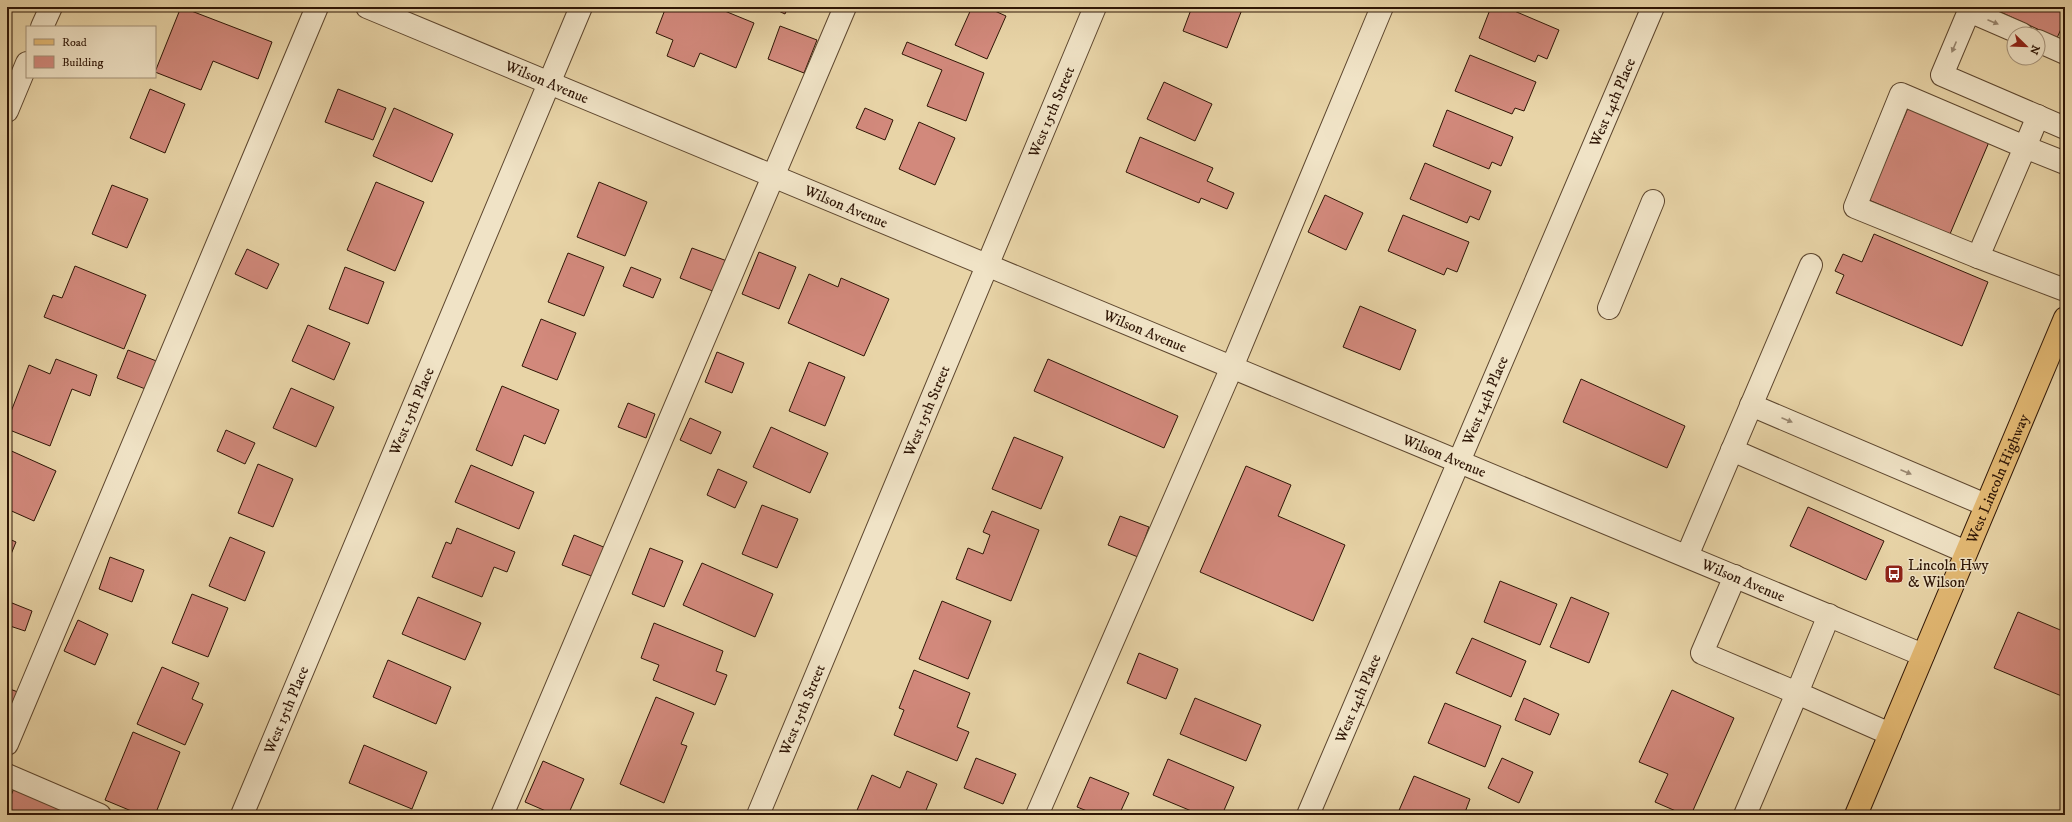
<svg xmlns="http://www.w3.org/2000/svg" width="2072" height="822" font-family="'IM FELL DW Pica',serif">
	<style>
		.building { fill: #d2897c; stroke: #2f1606 }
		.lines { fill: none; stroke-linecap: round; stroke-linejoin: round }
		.minor-casing { stroke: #5d462e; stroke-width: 24 }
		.major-casing { stroke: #2f1606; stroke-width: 24 }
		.minor { stroke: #f0e3c6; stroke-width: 22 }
		.major { stroke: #e4ba74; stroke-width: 22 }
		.oneway { fill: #998770 }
		.labels { text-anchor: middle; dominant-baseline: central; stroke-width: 3; stroke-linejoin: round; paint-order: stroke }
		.street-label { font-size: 15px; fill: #2f1606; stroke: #f0e3c6 }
		.poi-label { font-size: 15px; fill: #2f1606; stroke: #f0e3c6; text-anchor: start }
	</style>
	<rect width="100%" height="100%" fill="#e8d4a7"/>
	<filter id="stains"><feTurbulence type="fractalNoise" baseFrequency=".005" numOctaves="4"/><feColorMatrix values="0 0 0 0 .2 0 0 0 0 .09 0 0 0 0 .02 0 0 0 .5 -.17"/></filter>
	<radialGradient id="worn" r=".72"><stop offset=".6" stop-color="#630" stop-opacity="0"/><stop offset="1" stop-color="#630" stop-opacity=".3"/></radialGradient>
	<!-- building -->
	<path class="building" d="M181,7L272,42L258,79L213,61L201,90L155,72Z
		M666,7H715L754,23L736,68L700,53L694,67L667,56L673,40L656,33Z
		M770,7H788L785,14Z
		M972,7H986L1006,16L987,59L955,45Z
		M1192,7H1243L1227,48L1183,31Z
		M1491,7H1505L1559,30L1547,59L1538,55L1535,62L1479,38Z
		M1997,7H2065V30L2061,29L2057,38L1996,10Z
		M780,26L817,40L804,73L768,59Z
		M907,42L984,73L966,121L927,106L942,70L902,54Z
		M1470,55L1536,82L1524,111L1515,108L1512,114L1455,91Z
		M1164,82L1212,104L1195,141L1147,119Z
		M150,89L185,104L165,153L130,138Z
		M338,89L386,108L373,140L325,122Z
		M394,108L453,134L432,182L373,156Z
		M865,108L893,120L885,140L856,128Z
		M1908,108L1989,142L1950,234L1869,200Z
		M1447,110L1513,137L1501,166L1492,162L1489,169L1433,146Z
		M919,122L955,138L935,185L899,169Z
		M1140,137L1213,168L1207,181L1234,193L1227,209L1201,198L1199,203L1126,172Z
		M1425,163L1491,191L1479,220L1470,216L1467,223L1410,199Z
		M376,182L424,202L395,271L347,250Z
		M599,182L647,202L625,256L577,237Z
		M112,185L148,199L127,248L92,234Z
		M1325,195L1363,213L1346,250L1308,232Z
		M1403,215L1469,242L1457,272L1447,268L1444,275L1388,251Z
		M1874,234L1988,282L1962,346L1836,293L1844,275L1835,271L1843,254L1862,262Z
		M692,248L727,261L715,292L680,278Z
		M247,249L279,264L267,289L235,274Z
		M759,252L796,267L779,309L742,294Z
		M568,253L604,267L584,316L548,302Z
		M75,266L146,295L124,349L44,317L53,295L62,298Z
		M345,267L384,282L368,324L329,309Z
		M631,267L661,279L653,298L623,286Z
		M809,274L838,287L841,278L889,299L864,356L788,323Z
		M1360,306L1416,330L1400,370L1343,347Z
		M541,319L576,333L557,380L522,366Z
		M308,325L350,343L334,380L292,361Z
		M128,350L159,362L148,390L117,378Z
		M717,352L744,363L732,393L705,382Z
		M56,359L97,375L90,396L72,389L50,446L7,429V422L29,365L50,374Z
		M1048,359L1178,416L1164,448L1034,391Z
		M809,362L845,377L825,426L789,411Z
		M1581,379L1685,426L1667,468L1563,422Z
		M502,386L559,410L545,444L524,435L512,466L476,450Z
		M291,388L334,407L316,447L273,428Z
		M628,403L655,414L646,438L618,427Z
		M690,418L721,432L711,454L680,440Z
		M771,427L828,453L810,493L753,467Z
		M226,430L255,443L245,464L217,451Z
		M1014,437L1063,457L1041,509L992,489Z
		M7,449L56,471L34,521L7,509Z
		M258,464L293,479L273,527L238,513Z
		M471,465L534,492L519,529L455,502Z
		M1246,466L1291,485L1278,516L1345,545L1313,621L1200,572Z
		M718,469L747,482L735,508L707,495Z
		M762,505L798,519L777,568L742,554Z
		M1808,507L1884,541L1866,580L1790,546Z
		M992,511L1039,530L1011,601L956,579L968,548L983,554L990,535L983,532Z
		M1120,516L1149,527L1138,557L1108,545Z
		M457,528L515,552L507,572L494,567L482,597L432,577L446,542L451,544Z
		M574,535L606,548L594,577L562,565Z
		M230,537L265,552L245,601L209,586Z
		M7,538L16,542L7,564Z
		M650,548L683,561L664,607L632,594Z
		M110,557L144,570L132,602L99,589Z
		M702,563L773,594L755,637L683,605Z
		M1500,581L1557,604L1540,645L1484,622Z
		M192,594L228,608L208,657L172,643Z
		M418,597L481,623L465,660L402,634Z
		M1571,597L1609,613L1589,663L1550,647Z
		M7,601L32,611L25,631L7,625Z
		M942,601L991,621L968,679L919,659Z
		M2018,612L2065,632L2064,697L1994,668Z
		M78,620L108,634L95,665L64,651Z
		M654,623L723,651L716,671L727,675L715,705L653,680L659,665L641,658Z
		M1472,638L1526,661L1511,697L1456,673Z
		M1139,653L1178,669L1166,699L1127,683Z
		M388,660L451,687L436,724L373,697Z
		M162,667L199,683L192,699L203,704L185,745L137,724Z
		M914,670L970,693L957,727L969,732L957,761L894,735L904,710L899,708Z
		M7,688L18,692L7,718Z
		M1672,690L1734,718L1691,815H1685L1655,802L1668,774L1639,762Z
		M656,697L694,713L681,744L687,746L664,803L620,784Z
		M1195,698L1261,725L1246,761L1180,734Z
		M1524,698L1559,714L1550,735L1515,720Z
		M1445,703L1501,726L1485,767L1428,743Z
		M133,732L180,752L155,815H141L105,800Z
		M364,745L427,772L412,809L349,783Z
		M976,758L1016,774L1003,804L964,788Z
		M1502,758L1533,772L1519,803L1488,788Z
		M1168,759L1234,787L1222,815H1201L1153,795Z
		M543,761L584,779L568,815H555L525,802Z
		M907,771L937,784L924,815H855L872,775L900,788Z
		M1414,776L1470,799L1464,815H1397Z
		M1090,777L1129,793L1119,815H1097L1077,807Z
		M14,788L70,811L68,815H7V806Z"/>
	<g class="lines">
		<defs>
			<g id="minor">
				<path id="s1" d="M367,7L1923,655"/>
				<path d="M1971,7L1969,11L2022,34"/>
				<path d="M1969,11L1942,75L2065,128"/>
				<path d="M42,27L51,7"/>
				<path d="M2038,41L2065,53"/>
				<path d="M7,111L27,63"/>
				<path d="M2065,163L2025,147L1978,257L2065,290"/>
				<path d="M1978,257L1855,207L1901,94L2025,147L2038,116"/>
				<path d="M1609,308L1653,201"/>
				<path d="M1751,405L1986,505"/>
				<path d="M1732,450L1966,552"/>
				<path d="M1687,556L1811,265"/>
				<path d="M1735,576L1702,653L1797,693L1745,815"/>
				<path d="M1829,615L1797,693L1890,734"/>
				<path d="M7,744L317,7"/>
				<path d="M7,775L100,815"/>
				<path id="s2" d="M242,815L581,7"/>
				<path d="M502,815L845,7"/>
				<path id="s3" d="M758,815L1095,7"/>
				<path d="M1037,815L1232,367L1382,7"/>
				<path id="s4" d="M1308,815L1653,7"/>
			</g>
			<g id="major">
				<path id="s5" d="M1856,815L2065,318"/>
			</g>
		</defs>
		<!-- minor casing -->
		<use href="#minor" class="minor-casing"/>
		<!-- major casing -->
		<use href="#major" class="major-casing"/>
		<!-- minor -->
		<use href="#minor" class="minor"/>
		<!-- major -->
		<use href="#major" class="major"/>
	</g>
	<!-- one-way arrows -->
	<defs><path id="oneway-solid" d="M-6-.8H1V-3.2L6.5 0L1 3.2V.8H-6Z"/></defs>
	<g class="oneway">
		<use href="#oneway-solid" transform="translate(1993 22) rotate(23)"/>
		<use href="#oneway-solid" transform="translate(1954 47) rotate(113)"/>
		<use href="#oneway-solid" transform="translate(1787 420) rotate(23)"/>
		<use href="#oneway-solid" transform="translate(1906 472) rotate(23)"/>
	</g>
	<!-- icons -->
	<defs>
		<symbol id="bus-square" viewBox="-11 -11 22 22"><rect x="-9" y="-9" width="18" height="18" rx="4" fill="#8f2418" stroke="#f0e3c6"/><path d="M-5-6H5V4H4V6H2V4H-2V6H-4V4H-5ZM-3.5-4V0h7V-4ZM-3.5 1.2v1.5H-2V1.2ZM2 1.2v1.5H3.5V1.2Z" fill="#fff"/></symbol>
	</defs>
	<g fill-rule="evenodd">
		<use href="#bus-square" x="1883" y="563" width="22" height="22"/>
	</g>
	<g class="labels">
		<!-- street labels -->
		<g class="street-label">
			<text stroke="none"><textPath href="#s1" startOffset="195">Wilson Avenue</textPath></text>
			<text stroke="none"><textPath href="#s4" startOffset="775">West 14th Place</textPath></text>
			<text stroke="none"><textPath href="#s3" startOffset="762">West 15th Street</textPath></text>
			<text stroke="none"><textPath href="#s1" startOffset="519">Wilson Avenue</textPath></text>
			<text stroke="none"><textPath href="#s1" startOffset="843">Wilson Avenue</textPath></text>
			<text stroke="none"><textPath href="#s4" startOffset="451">West 14th Place</textPath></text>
			<text stroke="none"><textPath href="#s2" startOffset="438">West 15th Place</textPath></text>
			<text stroke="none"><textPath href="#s3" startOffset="438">West 15th Street</textPath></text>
			<text stroke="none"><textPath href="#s1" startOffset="1167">Wilson Avenue</textPath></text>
			<text stroke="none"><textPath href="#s5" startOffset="365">West Lincoln Highway</textPath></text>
			<text stroke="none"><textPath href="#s1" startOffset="1491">Wilson Avenue</textPath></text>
			<text stroke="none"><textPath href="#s4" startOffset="127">West 14th Place</textPath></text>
			<text stroke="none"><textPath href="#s2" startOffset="114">West 15th Place</textPath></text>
			<text stroke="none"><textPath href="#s3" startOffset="114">West 15th Street</textPath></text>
		</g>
		<!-- poi labels -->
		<g class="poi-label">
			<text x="1908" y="565">Lincoln Hwy<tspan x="1908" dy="17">&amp; Wilson</tspan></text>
		</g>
	</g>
	<!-- margin -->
	<rect width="2072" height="822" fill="none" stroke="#e8d4a7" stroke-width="24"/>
	<rect x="8" y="8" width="2056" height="806" fill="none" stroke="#2f1606" stroke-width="2"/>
	<rect x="12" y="12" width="2048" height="798" fill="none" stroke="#2f1606"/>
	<!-- legend -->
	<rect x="26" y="26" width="130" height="52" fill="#f0e3c6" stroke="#a39179"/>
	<rect x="34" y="39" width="20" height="6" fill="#e4ba74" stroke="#a39179"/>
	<text x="62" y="46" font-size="12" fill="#2f1606">Road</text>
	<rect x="34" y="56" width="20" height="12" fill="#d2897c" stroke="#a39179"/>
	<text x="62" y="66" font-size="12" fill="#2f1606">Building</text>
	<!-- north arrow -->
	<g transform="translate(2026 46) rotate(113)"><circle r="19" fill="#f0e3c6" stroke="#a39179"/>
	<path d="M0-3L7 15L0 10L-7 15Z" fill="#8f2418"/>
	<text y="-6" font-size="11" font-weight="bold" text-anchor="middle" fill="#2f1606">N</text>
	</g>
	<rect width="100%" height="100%" filter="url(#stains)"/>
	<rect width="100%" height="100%" fill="url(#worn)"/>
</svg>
